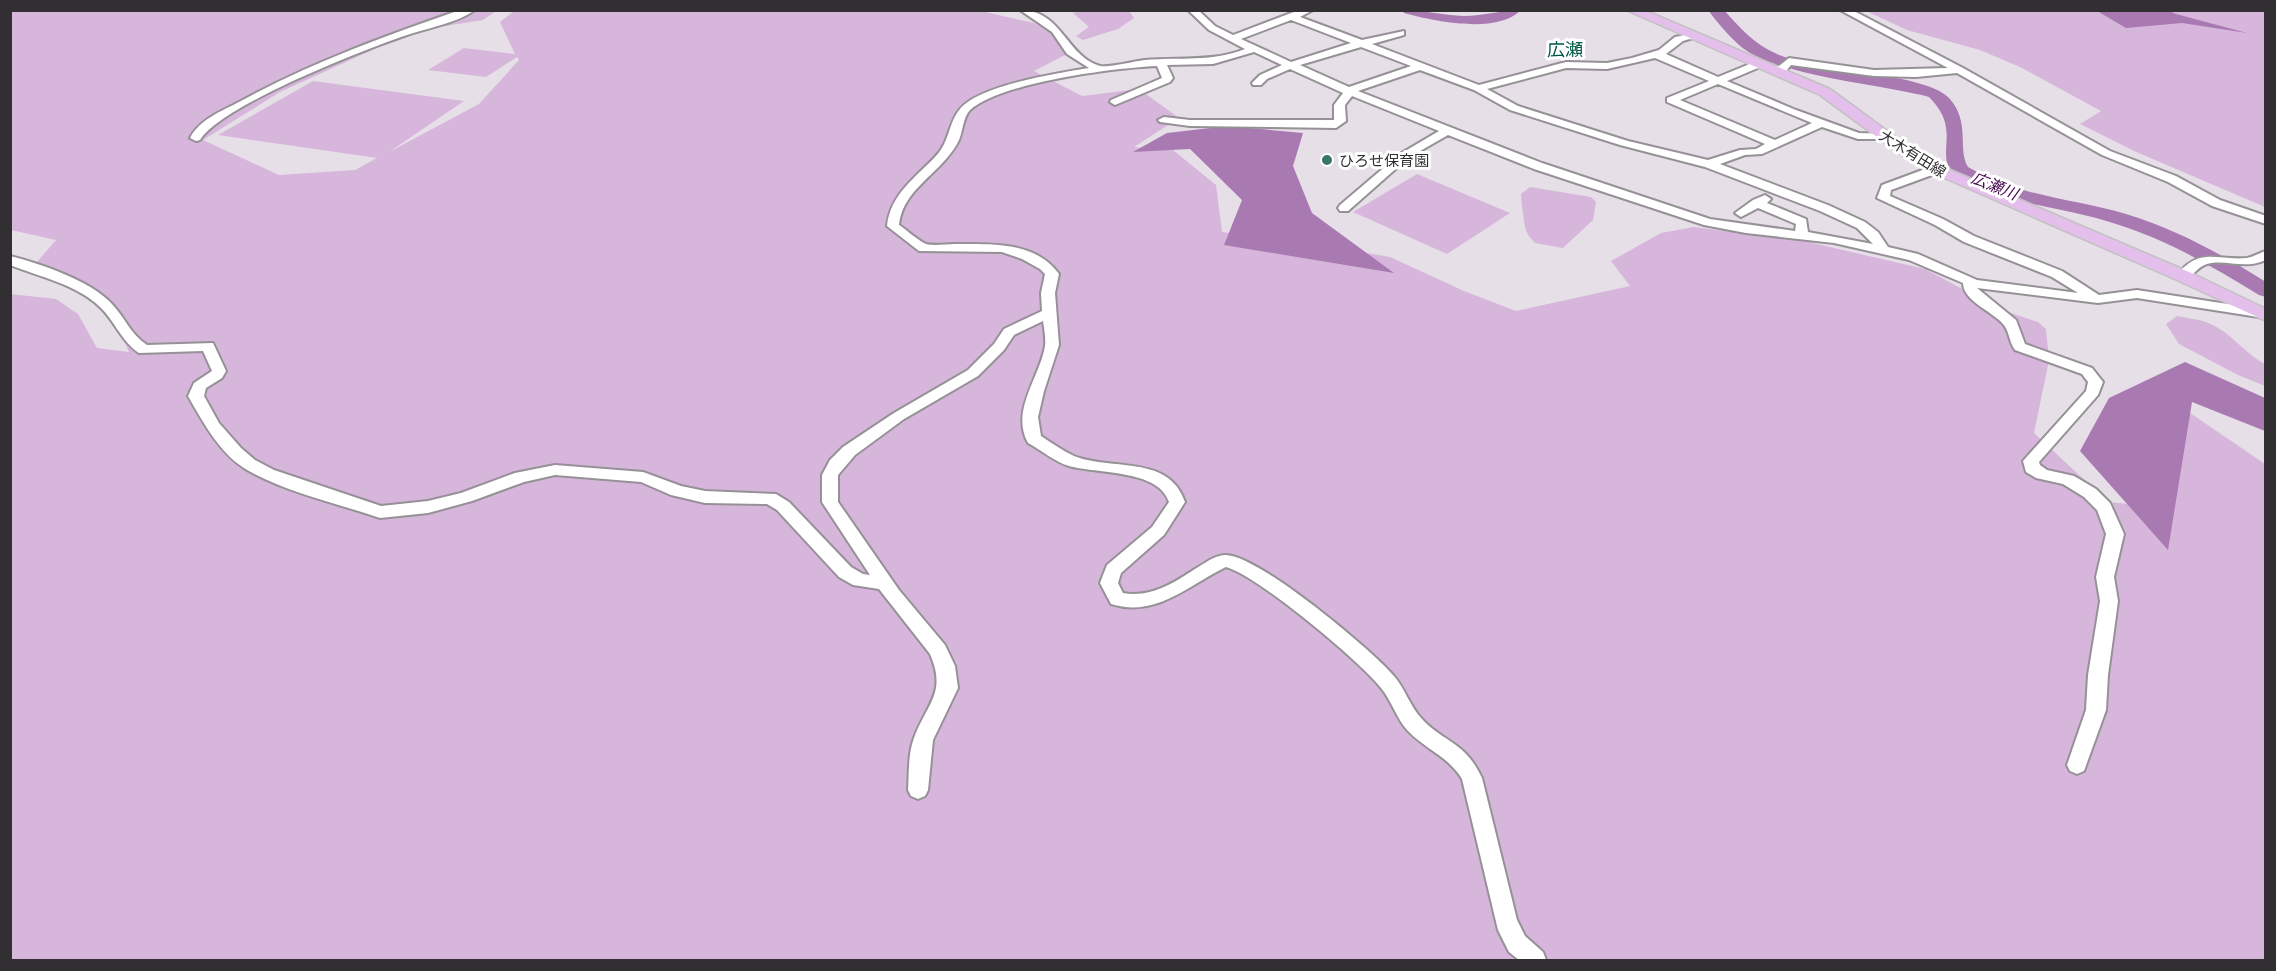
<svg xmlns="http://www.w3.org/2000/svg" width="2276" height="971" font-family="'Exo 2','Noto Sans JP',sans-serif">
	<style>
		.green { fill: #d7b6dc }
		.water { fill: #a979b1 }
		.lines { fill: none; stroke-linecap: round; stroke-linejoin: round }
		.river { fill: #a979b1; fill-rule: evenodd }
		.minor-casing { stroke: #969097; stroke-width: 4 }
		.major-casing { stroke: #c1c1c2; stroke-width: 3 }
		.minor { fill: #fff; fill-rule: evenodd }
		.major { fill: #e5bfeb; fill-rule: evenodd }
		.poi-dot { fill: #387765; stroke: #fff; stroke-width: 2 }
		.labels { text-anchor: middle; dominant-baseline: central; stroke-width: 6; stroke-linejoin: round; paint-order: stroke }
		.far-street-label { font-size: 15px; fill: #312f32; stroke: #fff }
		.far-poi-label { font-size: 15px; fill: #312f32; stroke: #fff; text-anchor: start }
		.far-water-label { font-size: 16px; font-style: italic; fill: #460750; stroke: #fff }
		.far-quarter-label { font-size: 18px; fill: #005744; stroke: #fff }
	</style>
	<rect width="100%" height="100%" fill="#e6dfe7"/>
	<!-- green -->
	<path class="green" d="M11,10L496,11L483,20L439,27L392,41L280,92L203,140L279,175L355,170L377,158L218,135L313,81L464,101L389,152L479,104L519,60L517,57L486,77L428,70L464,48L515,54L500,22L514,11H981L1034,23L1065,41L1067,54L1034,71L1082,96L1139,89L1179,118L1134,147L1173,150L1216,185L1222,232L1285,239L1390,257L1464,291L1516,311L1630,286L1611,261L1661,233L1694,227L1804,241L1925,269L2002,310L2038,322L2046,329L2049,360L2034,433L2108,502L2128,504L2174,402L2265,464V960H11L10,294L56,299L78,314L97,348L129,352L108,303L37,262L56,240L11,230Z
		M1081,11H1129L1134,18L1118,29L1083,40L1076,36L1089,27L1073,13Z
		M1866,11H2265V207L2134,151L2080,124L2101,111L2020,67L1980,50L1907,30Z
		M1417,174L1510,213L1447,254L1353,212Z
		M1530,187L1591,197L1596,202L1593,220L1563,248L1535,243C1532,239 1527,235 1526,230C1524,226 1521,199 1521,194Z
		M2177,316C2186,318 2197,319 2206,322C2229,330 2244,353 2265,364V386L2238,375L2179,344L2166,324Z"/>
	<!-- water -->
	<path class="water" d="M2097,11H2169L2176,14L2247,33L2182,23L2126,28Z
		M1228,126L1303,133L1293,166L1312,213L1394,273L1224,245L1242,200L1190,149L1133,152L1167,133Z
		M2185,362L2265,398V431L2192,402L2168,550L2080,451L2109,398Z"/>
	<g class="lines">
		<!-- river -->
		<path class="river" d="M1402,10C1423,10 1443,15 1464,16C1484,16 1502,10 1521,10C1496,35 1434,21 1404,13Z
			M1708,10H1724C1740,28 1754,44 1777,54C1815,71 1927,73 1949,98C1971,122 1957,149 1968,167C2020,197 2071,198 2126,214C2176,229 2221,254 2266,282V297L2259,295C2213,267 2168,240 2116,224C2073,209 2027,207 1984,189C1975,185 1963,182 1955,175C1940,163 1949,144 1946,128C1945,116 1937,105 1929,97C1880,84 1774,76 1739,45C1728,35 1717,22 1708,10Z"/>
		<defs>
			<path id="minor" d="M460,10H475C457,23 428,28 407,35C363,50 222,105 200,140L196,141L190,138C200,119 222,111 241,101C310,63 385,36 460,10Z
				M1020,10C1062,10 1065,55 1100,66C1108,68 1135,61 1145,60C1179,57 1213,62 1245,49L1209,30L1188,10H1198L1215,26L1233,35L1299,10H1313L1300,17L1362,40L1404,31V35L1372,44L1479,85L1566,62L1607,63L1632,58L1659,50L1675,37L1696,33V37L1683,41L1666,54L1718,77L1757,61H1765V65L1727,81L1796,110L1859,133L1888,134V138L1884,139H1858L1822,127L1762,154L1745,155L1720,164L1828,205L1865,222L1878,232L1888,247L1918,254L1977,280L2078,293L2052,277L1964,242L1935,225L1877,198L1882,185L1936,165L1940,166V172L1891,190L1890,196L1943,219L1974,236L2062,271L2099,295L2137,290L2266,310L2265,318L2137,298L2098,303L1977,288L2016,320L2025,344L2092,368L2103,382L2098,395L2039,462L2040,465L2047,470L2074,476L2096,489L2110,503L2124,534L2114,577L2118,601L2108,675L2106,710L2084,771L2077,774L2070,771L2067,765L2086,710L2088,675L2100,601L2096,577L2106,534L2097,510L2084,497L2063,484L2036,478L2026,472L2023,461L2086,391L2088,382L2082,374L2015,350C2009,342 2009,330 2003,324C1992,311 1963,301 1963,283L1909,260L1834,243L1746,233L1704,225L1534,169L1448,135L1408,158L1348,211H1340L1338,208L1340,205L1400,154L1439,131L1352,96L1345,105L1346,121L1336,128L1190,126L1160,122L1158,120L1164,117L1190,120H1334V105L1343,93L1290,69L1267,79L1261,85H1253L1252,83L1260,75L1282,65L1254,52L1213,64L1167,65L1173,78L1170,82L1115,105L1110,102L1111,100L1162,78L1157,66C1114,68 1002,82 970,110C963,117 963,131 959,140C956,147 951,153 946,159C928,180 902,195 899,225C907,230 917,240 926,244C934,246 947,244 955,244C991,244 1035,241 1059,274L1055,293L1059,345L1044,391L1038,417L1041,436C1052,443 1063,451 1074,456C1111,471 1169,454 1185,502L1164,535L1121,573L1118,583L1123,593C1150,598 1174,583 1195,569C1204,564 1213,556 1224,555C1255,552 1372,650 1394,676C1405,689 1410,706 1421,718C1445,744 1464,740 1482,778L1517,920L1525,936L1543,952L1546,960H1519L1509,952L1498,930L1462,779C1448,756 1425,749 1408,731C1396,718 1392,701 1381,688C1359,660 1258,576 1226,567C1187,586 1156,618 1111,604L1100,583L1107,565L1152,527L1169,502C1158,469 1097,474 1069,466C1055,462 1041,450 1028,443C1010,411 1040,377 1045,346C1046,338 1044,329 1043,321L1014,335L1004,350L978,376L904,419L855,455L838,475V502L899,590L945,645L955,666L958,688L933,740L928,790L925,796L918,799L911,796L908,790C909,774 908,753 914,738C927,703 947,693 930,654L879,589L853,585L839,577L777,510L767,504L705,503L671,495L641,482L555,475L524,482L472,501L428,513L380,518L374,516C335,503 279,490 244,468C219,452 203,422 188,396L194,383L212,371L203,351L139,353C121,341 115,321 100,307C76,284 40,277 10,265V256C41,264 89,280 111,303C124,316 131,335 147,345L213,343L226,371L222,378L206,388L204,396L219,423L241,448L255,460L274,470L381,506L428,501L461,493L515,473L555,465L643,472L681,486L705,491L776,494L789,502L851,567L863,574L870,575L822,502V475L830,460L843,447L894,413L968,370L994,344L1004,329L1042,311L1041,293L1045,274L1040,269L1022,259L1002,252L919,251L887,226C890,195 915,178 935,157C950,142 948,123 960,109C980,85 1059,73 1089,68L1067,54L1052,32ZM1291,20L1351,43L1291,62L1241,39ZM1361,47L1411,66L1349,87L1300,65ZM1655,58L1709,81L1667,98V102L1765,144L1756,149L1740,150L1708,160L1628,141L1518,106L1487,89L1566,68L1607,69ZM1420,70L1474,90L1510,110L1620,145L1705,167L1820,211L1857,228L1873,244L1808,232L1806,219L1767,203L1771,199L1765,195L1753,200L1735,213L1741,217L1758,208L1796,224L1795,231L1710,219L1542,163L1358,91ZM1718,84L1812,123L1775,140L1680,100Z
				M1840,10H1852L1963,68L2110,151L2176,176L2220,200L2266,216V224L2212,206L2168,182L2102,155L1957,73L1916,77L1874,76L1791,65L1786,71H1772V67L1779,66L1789,58L1874,70L1948,68Z
				M2266,251V260C2244,270 2227,259 2207,264C2197,267 2193,277 2183,280L2176,276C2200,246 2216,261 2247,258C2253,257 2259,253 2266,251Z"/>
			<path id="major" d="M1626,10H1644L1830,89L1917,153L1941,166L2189,272L2266,309V321L2177,280L1931,172L1907,159L1820,95Z"/>
		</defs>
		<!-- minor casing -->
		<use href="#minor" class="minor-casing"/>
		<!-- major casing -->
		<use href="#major" class="major-casing"/>
		<!-- minor -->
		<use href="#minor" class="minor"/>
		<!-- major -->
		<use href="#major" class="major"/>
	</g>
	<!-- markers -->
	<circle class="poi-dot" cx="1327" cy="160" r="6"/>
	<g class="labels">
		<!-- far-street labels -->
		<g class="far-street-label">
			<text transform="translate(1913 153) rotate(32)">大木有田線</text>
		</g>
		<!-- far-poi labels -->
		<g class="far-poi-label">
			<text x="1339" y="160">ひろせ保育園</text>
		</g>
		<!-- far-water labels -->
		<g class="far-water-label">
			<text transform="translate(1995 185) rotate(22)">広瀬川</text>
		</g>
		<!-- far-quarter labels -->
		<g class="far-quarter-label">
			<text x="1565" y="49">広瀬</text>
		</g>
	</g>
	<!-- border -->
	<rect width="2276" height="971" fill="none" stroke="#312f32" stroke-width="24"/>
</svg>
